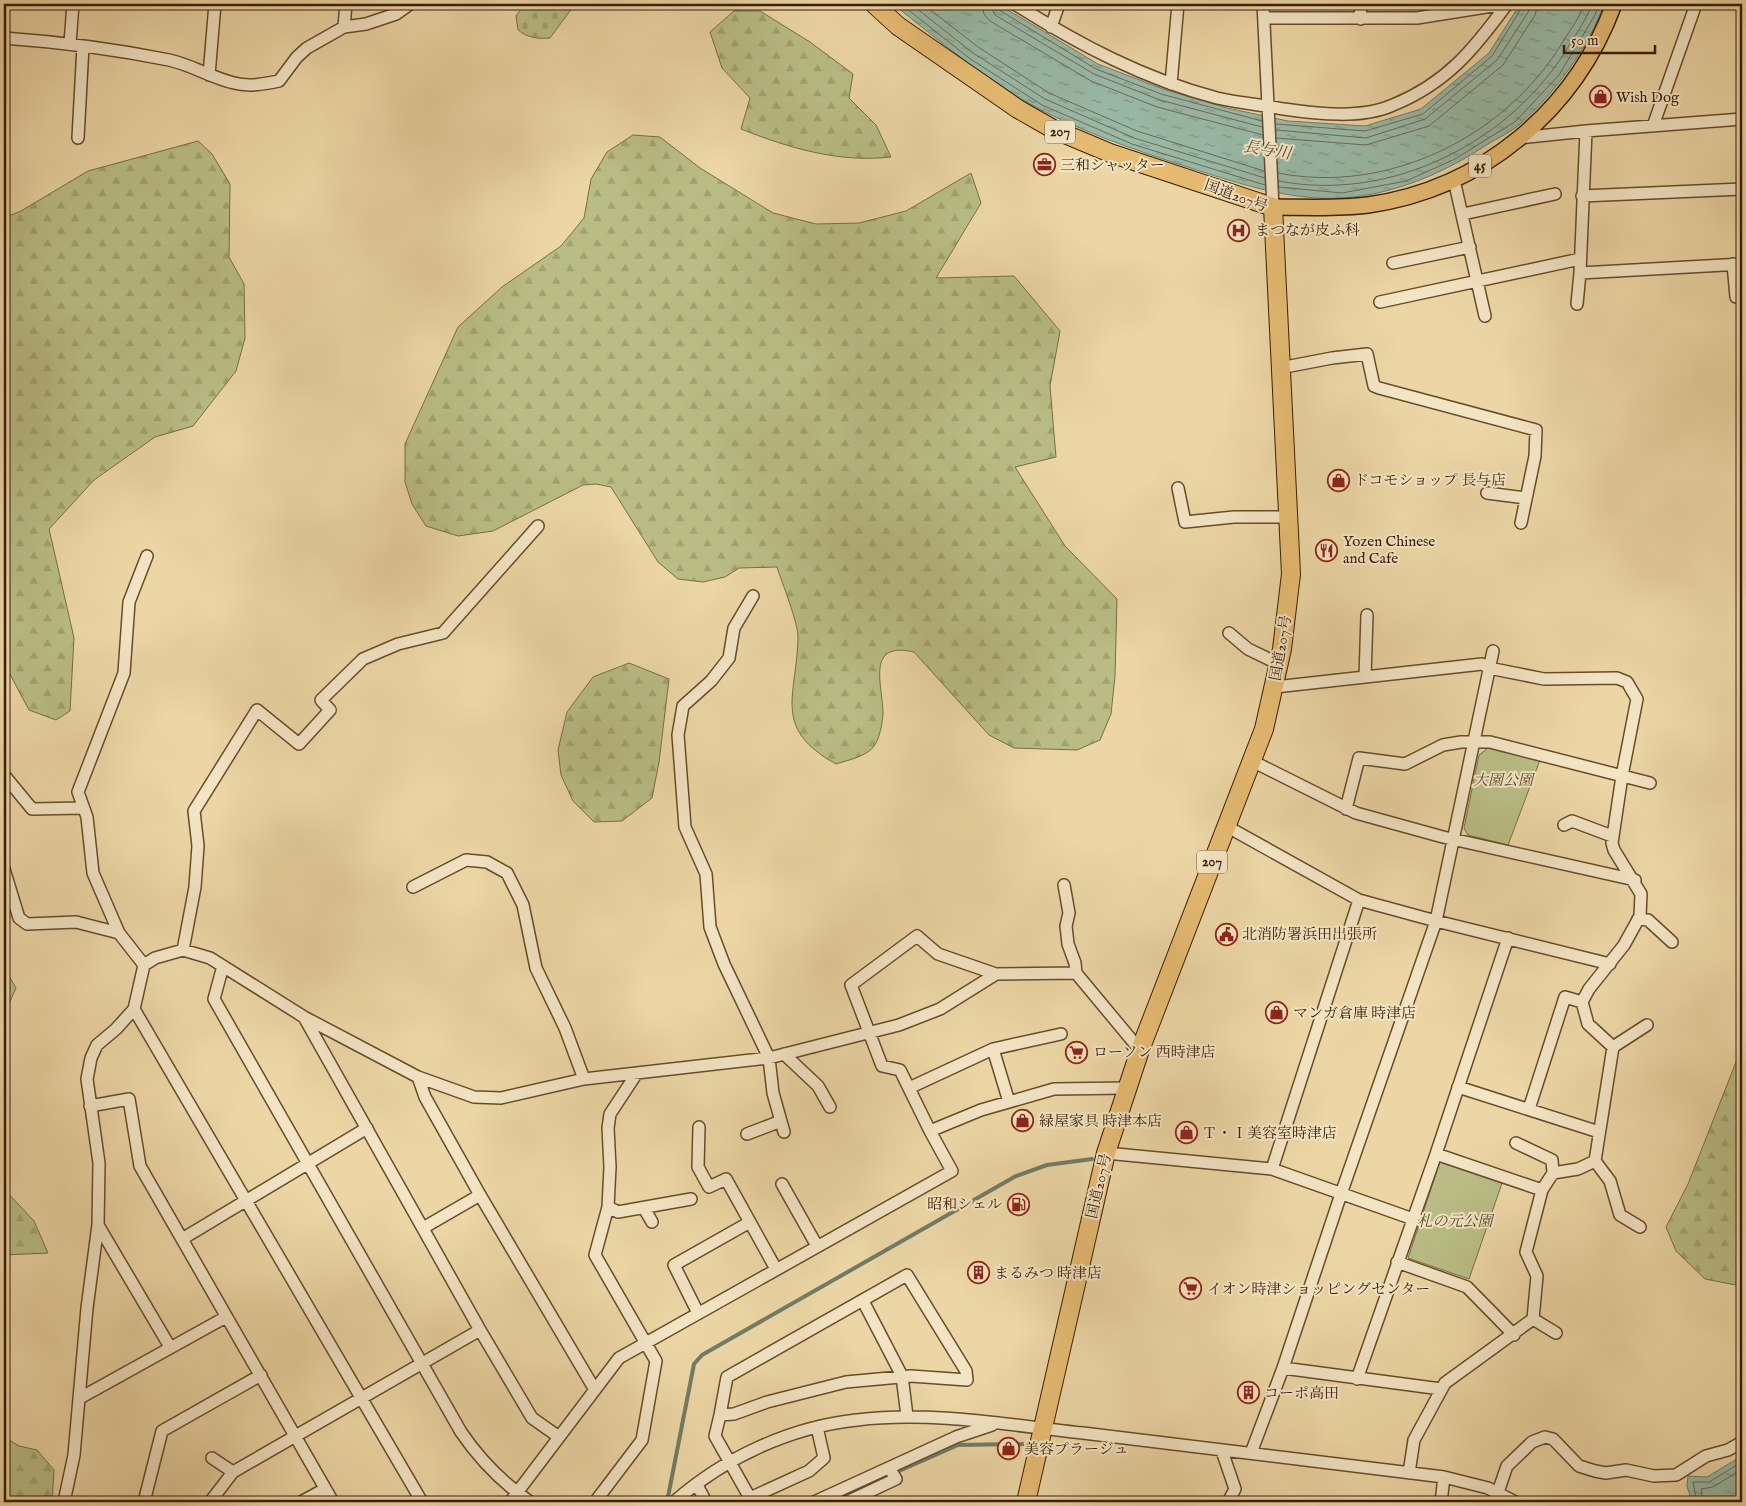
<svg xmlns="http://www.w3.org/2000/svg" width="1746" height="1506" font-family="'IM FELL English','Noto Serif JP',serif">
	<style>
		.green { fill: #b9bd85; stroke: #7a6d44 }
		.forest { fill: url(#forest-firs); stroke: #7a6d44 }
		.cemetery { fill: url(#cemetery-stones); stroke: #7a6d44 }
		.water { fill: url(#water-ripples); stroke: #737b66 }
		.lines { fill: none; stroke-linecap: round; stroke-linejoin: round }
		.shore { stroke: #6a6b56; stroke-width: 1 }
		.stream { stroke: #737b66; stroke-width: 4 }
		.minor-casing { stroke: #674b2c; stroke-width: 14 }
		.major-casing { stroke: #3b1d04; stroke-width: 18 }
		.highway-casing { stroke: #3b1d04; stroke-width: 20 }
		.minor { stroke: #f3e4c4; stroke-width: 11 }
		.major { stroke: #e6bb72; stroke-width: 15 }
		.highway { stroke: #e6bb72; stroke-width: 18 }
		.labels { text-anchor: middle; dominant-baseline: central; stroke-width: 4; stroke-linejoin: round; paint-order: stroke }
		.shield { fill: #f3e4c4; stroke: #72593e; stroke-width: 1 }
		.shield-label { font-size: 14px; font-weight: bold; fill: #3b1d04 }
		.poi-label { font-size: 15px; fill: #3b1d04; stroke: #f3e4c4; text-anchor: start }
		.street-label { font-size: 15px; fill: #3b1d04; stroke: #f3e4c4 }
		.park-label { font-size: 15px; font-style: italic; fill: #5a4524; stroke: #f3e4c4 }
		.water-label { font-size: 16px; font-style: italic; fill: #574c35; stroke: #f3e4c4 }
	</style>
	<defs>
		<pattern id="forest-firs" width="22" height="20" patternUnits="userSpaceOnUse" patternTransform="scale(1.25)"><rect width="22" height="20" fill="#b9bd85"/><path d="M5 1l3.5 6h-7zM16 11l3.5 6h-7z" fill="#a0a271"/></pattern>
		<pattern id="cemetery-stones" width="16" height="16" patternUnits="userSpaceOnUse" patternTransform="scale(1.25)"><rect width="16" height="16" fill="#b9bd85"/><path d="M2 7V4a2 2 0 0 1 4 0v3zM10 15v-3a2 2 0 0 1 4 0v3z" fill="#a0a271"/></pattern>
		<pattern id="water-ripples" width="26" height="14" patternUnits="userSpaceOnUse" patternTransform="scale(1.25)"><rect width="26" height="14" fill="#99b9a7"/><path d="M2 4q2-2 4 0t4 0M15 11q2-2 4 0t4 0" fill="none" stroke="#7e9686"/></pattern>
	</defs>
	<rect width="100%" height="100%" fill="#ecd6a5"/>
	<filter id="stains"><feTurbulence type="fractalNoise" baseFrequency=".004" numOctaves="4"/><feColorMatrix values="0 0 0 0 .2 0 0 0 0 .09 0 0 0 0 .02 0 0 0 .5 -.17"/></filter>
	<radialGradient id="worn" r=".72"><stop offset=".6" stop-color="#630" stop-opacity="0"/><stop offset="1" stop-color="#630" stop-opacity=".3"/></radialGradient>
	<!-- green -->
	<path class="green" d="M1488,748L1540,760L1508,845L1468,835L1464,828L1479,755Z
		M1440,1162L1502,1183L1469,1279L1408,1258Z"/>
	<!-- forest -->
	<path class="forest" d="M734,11H760L810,42L853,74L849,98L876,125L891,157C839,163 789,148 741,129L750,98L722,68L710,32Z
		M633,135L660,137L700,168L773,213L816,224L859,223L906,211L971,173L981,203L936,278L1014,276L1060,331L1050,386L1056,457L1015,467L1065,546L1117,599L1115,676L1111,714L1100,740L1077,750L1014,748L989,735L914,652C866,641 882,683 883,712C883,720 880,736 876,743C870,756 848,760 836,764C771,728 797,696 798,637C798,622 782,583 777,567L739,568L725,577L703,582L678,579L658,562L611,487L596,484L583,485L493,531L458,536L426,526L412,504L405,482V444L458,327L502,287L561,246L584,218L591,179L607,152Z
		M198,141L212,154L230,184L229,257L244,284L245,338L236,371L193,426L155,437L94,480L49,529L74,638L70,711L56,720L29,710L4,663V218L21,211L88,171Z
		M629,663L669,679L659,762L652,798L622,821L594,822L573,801L561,775L558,750L567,712L593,677Z
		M4,967L16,988L8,1006L4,1007Z
		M1742,1047V1285L1741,1286L1705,1279L1676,1251L1666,1227L1688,1184Z
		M4,1189L34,1221L48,1253L4,1255Z
		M4,1437L19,1446L37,1450L54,1470L52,1502H4Z"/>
	<!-- cemetery -->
	<path class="cemetery" d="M525,4H575L550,38C538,39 528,38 518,30L516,16Z"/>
	<!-- water -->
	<path class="water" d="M893,4H998L1098,64L1163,89L1227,108L1288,121L1365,126L1421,109L1489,53L1520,4H1604C1589,47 1554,94 1520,124C1511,132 1498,138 1488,144C1444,173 1396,194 1343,198C1297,201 1250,187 1206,173C1150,155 1094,137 1041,110C987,82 940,41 893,4Z
		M1742,1456V1502H1692L1687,1486L1688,1476L1707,1477Z"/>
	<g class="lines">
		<!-- shore -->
		<path class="shore" d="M901,4L969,58L1042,105L1132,144L1265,185
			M911,4L973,53L1045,99L1134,138L1265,178
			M923,4L978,47L1049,93L1137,131L1264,171
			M982,4L984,14L990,21L1091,81L1157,107L1263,135
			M990,4L995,15L1094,74L1160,100L1262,127
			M996,4L999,10L1096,69L1161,94L1262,121
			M1276,124L1365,131L1423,114L1492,56L1524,4
			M1276,130L1366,138L1425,119L1497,60L1529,11L1530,4
			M1276,138L1366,145L1429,126L1503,65L1535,15L1538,4
			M1278,173C1389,195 1507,136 1564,40C1571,29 1580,17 1584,4
			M1279,181C1392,203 1513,141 1570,44C1578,31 1587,18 1592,4
			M1279,187L1342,193L1406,181L1455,159L1516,121L1559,75L1595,15L1599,4
			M1697,1502L1693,1482H1709L1742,1462
			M1703,1502L1701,1489L1713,1487L1742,1469"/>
		<!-- stream -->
		<path class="stream" d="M667,1502L694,1364L702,1355L1016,1176L1047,1165L1092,1159
			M829,1502L958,1445L1026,1444"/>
		<defs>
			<path id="minor" d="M1015,4C1078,44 1144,79 1217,98C1239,103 1262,105 1284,109C1317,114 1362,119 1393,105C1447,83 1474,49 1507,4
				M1263,4L1273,207
				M1360,4L1361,19
				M1264,18H1417L1505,4
				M344,27L346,4
				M1051,27L1059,4
				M4,38C60,42 114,49 169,60C192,65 212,78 234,83C249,87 264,84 279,81L297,57L307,48L344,27L366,24L396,14L410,4
				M70,43L73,4
				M209,75L215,4
				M1171,84L1178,4
				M1653,126L1696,4
				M1586,131L1580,273L1742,264
				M78,138L83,46
				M1520,138L1586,131L1742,119
				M1454,180L1485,316
				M1582,196L1742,189
				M1463,214L1555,194
				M1393,263L1470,247
				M1733,264L1736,297H1742
				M1380,302L1580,259
				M1577,304L1580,273
				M1280,368L1332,358L1367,354L1374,386L1379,388L1536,430L1535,456L1521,523
				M1178,488L1185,522L1234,517H1289
				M1487,493L1526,498
				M753,596L734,628L729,658L711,681L683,706L678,735L685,827L706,874L710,927L724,964L769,1058L773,1093L784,1132
				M1229,633L1248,649L1279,664
				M1365,677L1367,615
				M1275,687L1482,664L1489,668L1544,679L1617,678L1627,682L1637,699L1622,776L1612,843L1614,850L1641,894L1640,916L1624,945L1589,989L1582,1002L1588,1024L1613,1047L1595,1161L1578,1169L1553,1173L1542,1190L1526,1252L1537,1276L1533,1319L1445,1383L1414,1440L1409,1473
				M1252,761L1356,813L1443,837L1635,880
				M4,775L32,809L83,808
				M1346,809L1359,758L1405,764L1443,745L1461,742H1490L1650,783
				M1564,825L1572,821L1612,836
				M1226,826L1359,900L1436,921L1610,964
				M4,869L19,918L27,924L76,922L119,933
				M1064,885L1069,913L1066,926L1068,944L1075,963L1076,973
				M413,887L466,860L487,862L507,873L523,905L536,968L565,1028L584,1079
				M1638,919L1648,920L1672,942
				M183,950L195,887L198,846L194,811L257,710L299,744L330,710L321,700L363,659L398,644L443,633L538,526
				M144,965L119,933L93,873L87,817L78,792L124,673L129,602L147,556
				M223,966L214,999L461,1432C480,1460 503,1483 530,1502
				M134,1009L422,1502
				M304,1017L480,1330L532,1418L559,1437
				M1613,1047L1647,1025
				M993,1049L1061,1034
				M784,1054L818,1086L830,1107
				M418,1077L425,1097L480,1195L595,1390
				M1458,1087L1599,1132
				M909,1088L993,1049L1009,1102
				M90,1106L129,1099L140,1166L333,1502
				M1529,1109L1565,997L1582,1002
				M699,1127L698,1167L709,1187L726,1179L776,1269
				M930,1131L900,1070L882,1066L851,985L917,936L938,954L996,974
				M747,1134L781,1121
				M1516,1143L1552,1160L1553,1173
				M1106,1153L1272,1169L1413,1219
				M1436,1154L1542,1190
				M1595,1161L1610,1181L1620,1215L1640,1227
				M1272,1169L1359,900
				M782,1184L817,1246
				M608,1207L618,1212L691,1199
				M644,1208L652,1222
				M98,1225L170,1347
				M423,1228L480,1195
				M182,1239L367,1128
				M1397,1262L1467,1287L1514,1335
				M863,1301L902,1376L907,1416
				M698,1313L674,1265L750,1222
				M1533,1319L1556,1333
				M1283,1368L1441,1389
				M1357,1379L1436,1154L1508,938
				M80,1398L226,1317
				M720,1415L727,1377L907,1275L966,1371L967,1380L911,1376L846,1382L767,1402L734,1414L720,1415L715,1436L750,1498L809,1471L824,1458L817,1427
				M1222,1451L1235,1489L1228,1502
				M1251,1453L1283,1368L1341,1194L1436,921L1493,651
				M212,1458L233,1472
				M697,1485L706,1502
				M1498,1492L1507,1466L1532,1442L1545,1437L1553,1439L1579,1466L1595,1471L1606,1473L1626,1470L1654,1476L1676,1475L1706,1456L1728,1450L1742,1442
				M64,1502L74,1455L87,1308L98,1225L99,1163L87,1079L91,1058L97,1045L116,1029L134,1009L144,965L155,958L183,950L210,958L304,1017L418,1077L474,1097L501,1098L584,1079L769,1058L899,1025L940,1009L996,974L1076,973L1140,1050
				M144,1502L162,1431L261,1375
				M210,1502L233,1472L480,1330
				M301,1502L325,1489
				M510,1502L619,1358L952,1171L930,1131L981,1110L1054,1089L1127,1088
				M595,1502L642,1440L656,1361L595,1255L608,1207L610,1167L608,1128L610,1114L637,1073
				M674,1502C724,1458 790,1427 857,1420C932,1411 1008,1425 1083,1433C1204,1447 1324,1462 1444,1477L1488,1488L1515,1502
				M814,1502L956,1437L992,1425
				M847,1502L896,1479L890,1469
				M1441,1502L1444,1477"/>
			<path id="major" d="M1273,207C1304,207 1337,209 1368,205C1481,189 1575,111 1614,4"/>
			<path id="highway" d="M874,4L898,26L1018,109L1053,129L1110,153L1273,207L1291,574L1282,649L1264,729L1140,1050L1106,1153L1026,1502"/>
		</defs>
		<!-- minor casing -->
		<use href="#minor" class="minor-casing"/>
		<!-- major casing -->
		<use href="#major" class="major-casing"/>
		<!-- highway casing -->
		<use href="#highway" class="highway-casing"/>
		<!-- minor -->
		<use href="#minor" class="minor"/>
		<!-- major -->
		<use href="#major" class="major"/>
		<!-- highway -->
		<use href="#highway" class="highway"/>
	</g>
	<!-- icons -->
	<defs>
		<symbol id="shop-ring" viewBox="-11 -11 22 22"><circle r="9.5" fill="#f3e4c4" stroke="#8f2418" stroke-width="1.5"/><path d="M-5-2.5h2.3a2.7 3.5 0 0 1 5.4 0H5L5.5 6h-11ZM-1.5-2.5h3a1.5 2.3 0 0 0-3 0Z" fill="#8f2418"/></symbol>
		<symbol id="office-ring" viewBox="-11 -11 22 22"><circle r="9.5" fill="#f3e4c4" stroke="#8f2418" stroke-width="1.5"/><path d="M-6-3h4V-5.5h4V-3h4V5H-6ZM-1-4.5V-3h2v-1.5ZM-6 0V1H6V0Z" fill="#8f2418"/></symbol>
		<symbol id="hospital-ring" viewBox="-11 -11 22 22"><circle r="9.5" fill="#f3e4c4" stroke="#8f2418" stroke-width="1.5"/><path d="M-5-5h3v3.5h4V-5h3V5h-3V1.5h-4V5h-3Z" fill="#8f2418"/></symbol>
		<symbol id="restaurant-ring" viewBox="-11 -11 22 22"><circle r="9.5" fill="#f3e4c4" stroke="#8f2418" stroke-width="1.5"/><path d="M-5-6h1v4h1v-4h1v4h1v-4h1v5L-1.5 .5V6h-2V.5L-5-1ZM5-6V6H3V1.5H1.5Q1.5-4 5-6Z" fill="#8f2418"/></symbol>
		<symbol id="civic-ring" viewBox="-11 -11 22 22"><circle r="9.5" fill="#f3e4c4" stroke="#8f2418" stroke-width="1.5"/><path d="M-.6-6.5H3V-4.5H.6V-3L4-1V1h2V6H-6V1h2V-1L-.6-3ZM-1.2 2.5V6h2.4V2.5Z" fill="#8f2418"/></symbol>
		<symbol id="supermarket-ring" viewBox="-11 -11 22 22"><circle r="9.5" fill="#f3e4c4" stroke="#8f2418" stroke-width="1.5"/><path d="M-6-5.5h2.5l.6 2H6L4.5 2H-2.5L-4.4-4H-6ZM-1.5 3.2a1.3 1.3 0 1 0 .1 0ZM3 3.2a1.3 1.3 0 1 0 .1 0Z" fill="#8f2418"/></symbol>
		<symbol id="fuel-ring" viewBox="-11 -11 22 22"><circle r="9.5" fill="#f3e4c4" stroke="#8f2418" stroke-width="1.5"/><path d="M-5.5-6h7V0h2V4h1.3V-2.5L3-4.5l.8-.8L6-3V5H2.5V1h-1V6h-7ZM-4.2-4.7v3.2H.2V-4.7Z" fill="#8f2418"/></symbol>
		<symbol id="building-ring" viewBox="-11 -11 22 22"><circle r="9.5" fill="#f3e4c4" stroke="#8f2418" stroke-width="1.5"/><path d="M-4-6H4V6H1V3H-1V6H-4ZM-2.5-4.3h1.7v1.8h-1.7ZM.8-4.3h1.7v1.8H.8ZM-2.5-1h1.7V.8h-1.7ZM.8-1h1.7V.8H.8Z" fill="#8f2418"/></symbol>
	</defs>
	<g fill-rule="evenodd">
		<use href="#shop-ring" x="1588" y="84" width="25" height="25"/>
		<use href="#office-ring" x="1032" y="152" width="25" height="25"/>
		<use href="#hospital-ring" x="1226" y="218" width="25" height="25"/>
		<use href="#shop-ring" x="1326" y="468" width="25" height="25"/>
		<use href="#restaurant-ring" x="1314" y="538" width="25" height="25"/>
		<use href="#civic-ring" x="1214" y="922" width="25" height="25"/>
		<use href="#shop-ring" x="1264" y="1000" width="25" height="25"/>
		<use href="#supermarket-ring" x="1064" y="1040" width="25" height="25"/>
		<use href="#shop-ring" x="1010" y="1108" width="25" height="25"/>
		<use href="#shop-ring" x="1174" y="1120" width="25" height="25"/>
		<use href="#fuel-ring" x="1006" y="1192" width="25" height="25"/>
		<use href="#building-ring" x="966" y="1260" width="25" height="25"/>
		<use href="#supermarket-ring" x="1178" y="1276" width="25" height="25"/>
		<use href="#building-ring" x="1236" y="1380" width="25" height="25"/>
		<use href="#shop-ring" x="996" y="1436" width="25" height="25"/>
	</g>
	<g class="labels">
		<!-- shield labels -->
		<g class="shield">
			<rect x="1045" y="120.5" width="30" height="23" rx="4"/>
			<rect x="1469" y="154.5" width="22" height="23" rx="4"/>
			<rect x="1197" y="850.5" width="30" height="23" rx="4"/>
		</g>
		<g class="shield-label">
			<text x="1060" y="132">207</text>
			<text x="1480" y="166">45</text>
			<text x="1212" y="862">207</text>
		</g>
		<!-- poi labels -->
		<g class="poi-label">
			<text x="1616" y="97">Wish Dog</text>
			<text x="1060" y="165">三和シャッター</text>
			<text x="1255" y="230">まつなが皮ふ科</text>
			<text x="1354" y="480">ドコモショップ 長与店</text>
			<text x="1343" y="541">Yozen Chinese<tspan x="1343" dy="17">and Cafe</tspan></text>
			<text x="1242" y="934">北消防署浜田出張所</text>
			<text x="1293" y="1013">マンガ倉庫 時津店</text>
			<text x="1093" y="1052">ローソン 西時津店</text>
			<text x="1039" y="1121">緑屋家具 時津本店</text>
			<text x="1202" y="1133">Ｔ・Ｉ美容室時津店</text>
			<text x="1002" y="1204" text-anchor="end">昭和シェル</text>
			<text x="994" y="1273">まるみつ 時津店</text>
			<text x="1207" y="1289">イオン時津ショッピングセンター</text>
			<text x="1264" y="1393">コーポ高田</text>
			<text x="1024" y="1449">美容プラージュ</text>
		</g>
		<!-- street labels -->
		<g class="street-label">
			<text transform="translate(1236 196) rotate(20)">国道207号</text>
			<text transform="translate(1281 648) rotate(-80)">国道207号</text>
			<text transform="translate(1099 1186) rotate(-77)">国道207号</text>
		</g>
		<!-- park labels -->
		<g class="park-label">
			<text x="1503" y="780">大園公園</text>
			<text x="1455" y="1221">札の元公園</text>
		</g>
		<!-- water labels -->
		<g class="water-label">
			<text transform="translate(1267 151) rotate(9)">長与川</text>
		</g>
	</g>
	<!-- margin -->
	<rect width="1746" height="1506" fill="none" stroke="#ecd6a5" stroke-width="20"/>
	<rect x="5" y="5" width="1736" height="1496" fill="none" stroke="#3b1d04" stroke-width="2.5"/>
	<rect x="10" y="10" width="1726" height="1486" fill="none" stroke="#3b1d04"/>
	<!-- scale -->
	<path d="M1564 45v8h91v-8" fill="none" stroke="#3b1d04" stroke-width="2.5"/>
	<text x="1571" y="45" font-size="15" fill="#3b1d04" stroke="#f3e4c4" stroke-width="4" paint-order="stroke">50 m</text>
	<rect width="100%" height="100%" filter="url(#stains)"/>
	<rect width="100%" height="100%" fill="url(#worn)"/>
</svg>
